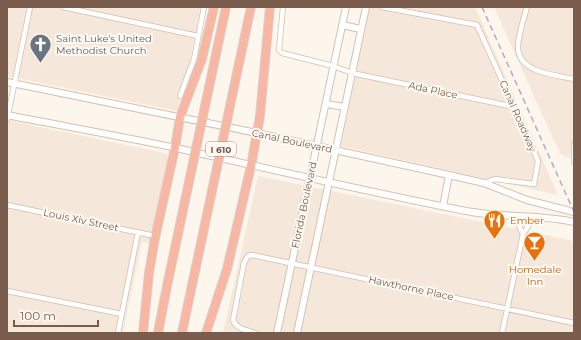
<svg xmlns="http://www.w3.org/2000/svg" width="581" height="340" font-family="Montserrat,sans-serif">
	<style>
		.residential { fill: #f5e8da }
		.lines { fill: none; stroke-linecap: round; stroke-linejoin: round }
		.street-casing { stroke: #d1beb0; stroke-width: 6 }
		.secondary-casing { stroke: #d6c0b0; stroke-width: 8 }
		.highway-casing { stroke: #dad1cd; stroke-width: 10 }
		.street { stroke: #fff; stroke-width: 4.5 }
		.secondary { stroke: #fff; stroke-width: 6 }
		.highway { stroke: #f7b7a3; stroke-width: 8 }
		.rail { stroke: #b9a8c9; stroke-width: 1.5; stroke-dasharray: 6 4; stroke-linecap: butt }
		.highway-bridge-casing { stroke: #dad1cd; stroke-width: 10; stroke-linecap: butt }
		.highway-bridge { stroke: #f7b7a3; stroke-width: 8 }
		.labels { text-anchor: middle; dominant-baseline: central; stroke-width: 4; stroke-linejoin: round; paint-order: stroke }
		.shield { fill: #fffaf3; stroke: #a28b7f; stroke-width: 1 }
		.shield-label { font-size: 9px; font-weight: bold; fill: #7a5c4d }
		.worship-label { font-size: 10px; fill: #5b616d; stroke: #fffaf3; text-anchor: start }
		.street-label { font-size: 10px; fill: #7a5c4d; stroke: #fffaf3 }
		.food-label { font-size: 10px; fill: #c56008; stroke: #fffaf3; text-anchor: start }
	</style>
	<rect width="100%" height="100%" fill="#fdf6ec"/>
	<!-- residential -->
	<path class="residential" d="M7,7H201L189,65L177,111L7,76Z
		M370,7H475L558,195L341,146Z
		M494,7H574V160L560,154Z
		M7,120L169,154L150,244L142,242L123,333H7Z
		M258,176L574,241V333H223Z"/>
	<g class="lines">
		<defs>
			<path id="street" d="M63,7L198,36
				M283,7L279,50L282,53L333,66L352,73L514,107
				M382,7L477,25L529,140L538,161L534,184L495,179L484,183
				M527,7C524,18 518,36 518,47C518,73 556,75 574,79
				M180,96L194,59L204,7
				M7,120L30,7
				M574,144V162
				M7,205L155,236
				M513,215L523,234
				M7,291L122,314
				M118,333L138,232
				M255,333C247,330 236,329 233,320L244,263L248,256L252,255L574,323
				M502,333L523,234L534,217"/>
			<path id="secondary" d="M342,25L361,29
				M7,82L257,133L449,175L484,183L527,200L574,212
				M326,104L345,107
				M7,115C63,126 120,136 176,148C273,170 369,192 466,211C502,218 539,214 574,222
				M443,206L449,175
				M277,333L346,7
				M297,333L366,7"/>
			<path id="highway" d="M143,333L149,273L155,238L175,148L180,117L202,59L214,7
				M158,333L167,286
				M182,333L191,290
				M206,333L227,269L251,166L260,116L270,7"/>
		</defs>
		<!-- street casing -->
		<use href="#street" class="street-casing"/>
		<!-- secondary casing -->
		<use href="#secondary" class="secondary-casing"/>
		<!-- highway casing -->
		<use href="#highway" class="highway-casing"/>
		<!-- street -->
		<use href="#street" class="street"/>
		<!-- secondary -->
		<use href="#secondary" class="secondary"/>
		<!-- highway -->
		<use href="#highway" class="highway"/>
		<!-- rail -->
		<path class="rail" d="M482,7L574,212"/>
		<defs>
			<path id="highway-bridge" d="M167,286L226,7
				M191,290L251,7"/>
		</defs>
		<!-- highway-bridge casing -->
		<use href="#highway-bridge" class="highway-bridge-casing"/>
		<!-- highway-bridge -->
		<use href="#highway-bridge" class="highway-bridge"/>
	</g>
	<!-- icons -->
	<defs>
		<symbol id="church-pin" viewBox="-11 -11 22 30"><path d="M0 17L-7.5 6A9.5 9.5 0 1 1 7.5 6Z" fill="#6b7280" stroke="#fffaf3"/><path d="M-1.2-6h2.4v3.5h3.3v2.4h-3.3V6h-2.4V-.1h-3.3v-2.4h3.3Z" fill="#fff"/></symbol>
		<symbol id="restaurant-pin" viewBox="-11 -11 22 30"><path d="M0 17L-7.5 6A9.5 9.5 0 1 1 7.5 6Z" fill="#e8710a" stroke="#fffaf3"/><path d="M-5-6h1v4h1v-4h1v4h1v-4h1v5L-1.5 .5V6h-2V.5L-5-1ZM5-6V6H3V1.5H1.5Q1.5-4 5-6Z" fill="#fff"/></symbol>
		<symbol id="bar-pin" viewBox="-11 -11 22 30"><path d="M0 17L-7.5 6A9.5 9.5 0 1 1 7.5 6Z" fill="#e8710a" stroke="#fffaf3"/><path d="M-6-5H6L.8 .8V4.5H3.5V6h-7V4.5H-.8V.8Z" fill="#fff"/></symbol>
	</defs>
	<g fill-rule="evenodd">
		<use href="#church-pin" x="28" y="32" width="25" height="34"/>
		<use href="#restaurant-pin" x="482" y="208" width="25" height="34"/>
		<use href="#bar-pin" x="522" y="230" width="25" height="34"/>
	</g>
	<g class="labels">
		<!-- shield labels -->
		<rect class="shield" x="206" y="142" width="30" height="14" rx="3"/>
		<g class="shield-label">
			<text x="221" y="149">I 610</text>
		</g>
		<!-- worship labels -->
		<g class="worship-label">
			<text x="56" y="38">Saint Luke's United<tspan x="56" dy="12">Methodist Church</tspan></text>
		</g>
		<!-- street labels -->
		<g class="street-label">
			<text transform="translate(433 90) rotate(12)">Ada Place</text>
			<text transform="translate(518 116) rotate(66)">Canal Roadway</text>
			<text transform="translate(292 141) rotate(12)">Canal Boulevard</text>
			<text transform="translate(304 205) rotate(-78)">Florida Boulevard</text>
			<text transform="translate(81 220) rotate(12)">Louis Xiv Street</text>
			<text transform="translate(411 288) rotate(12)">Hawthorne Place</text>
		</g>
		<!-- food labels -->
		<g class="food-label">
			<text x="510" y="220">Ember</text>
			<text x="535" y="269" text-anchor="middle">Homedale<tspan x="535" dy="12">Inn</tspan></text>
		</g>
	</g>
	<!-- border -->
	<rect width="581" height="340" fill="none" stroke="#7a5c4d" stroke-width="16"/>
	<!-- scale -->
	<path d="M14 320v6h84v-6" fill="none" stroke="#7a5c4d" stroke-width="2"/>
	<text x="20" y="320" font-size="12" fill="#7a5c4d" stroke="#fffaf3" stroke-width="3" paint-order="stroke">100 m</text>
</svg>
